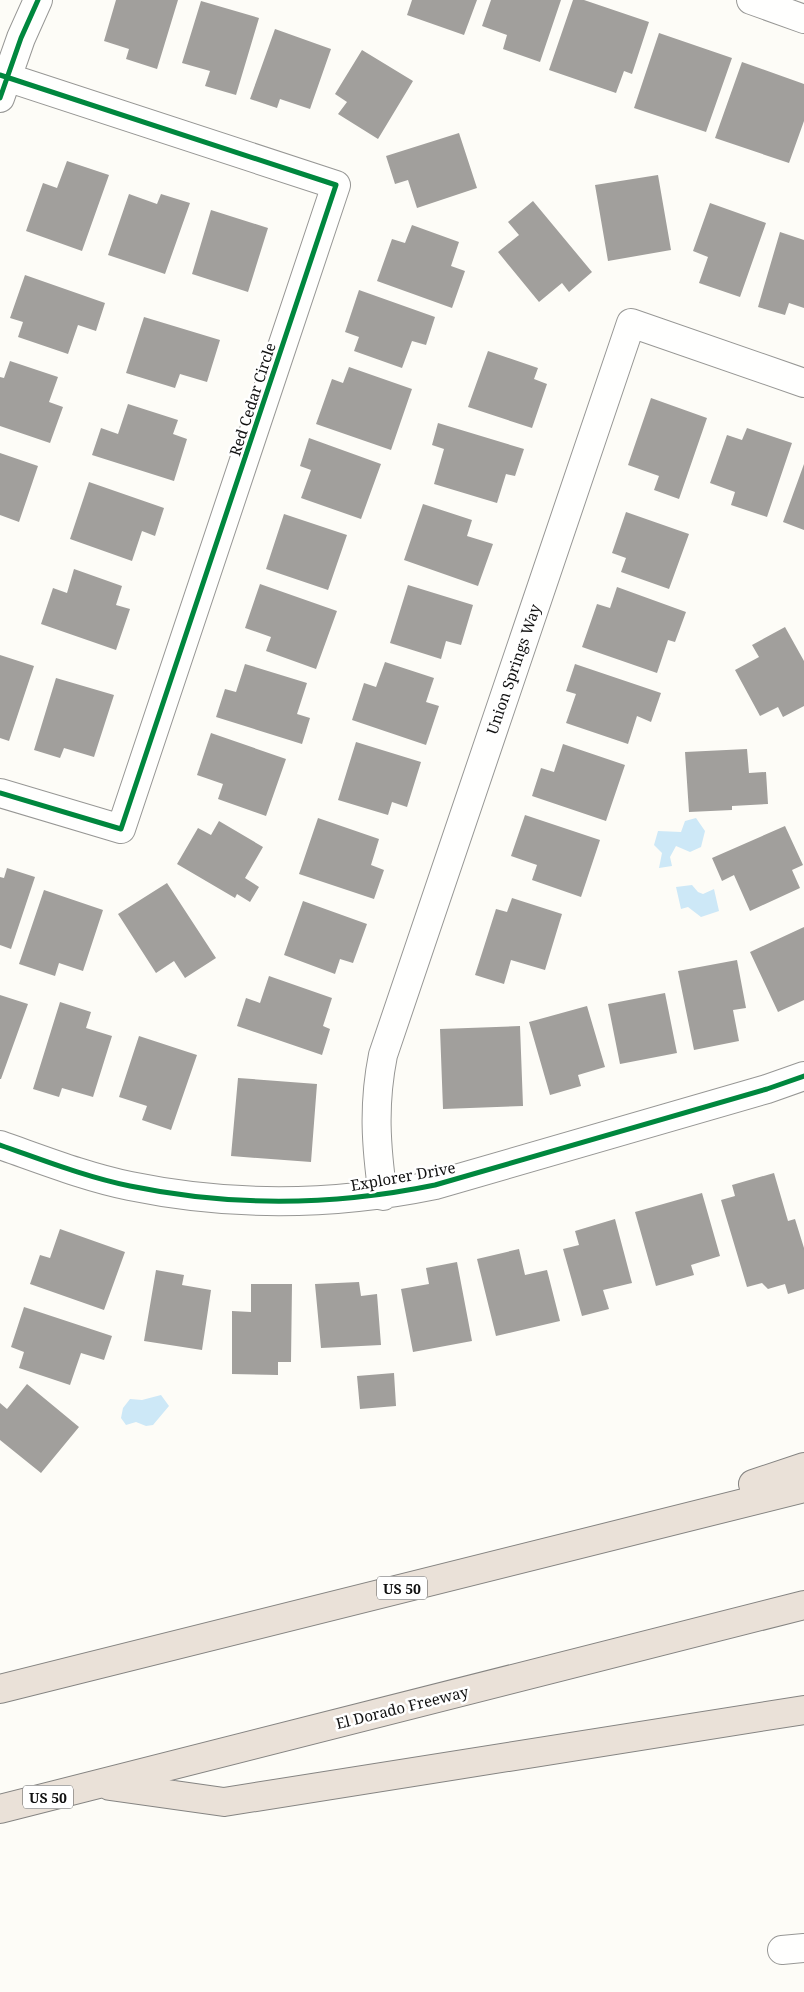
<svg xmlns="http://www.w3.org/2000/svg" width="804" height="1992" font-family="'Noto Serif',serif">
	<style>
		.water { fill: #cde8f7 }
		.building { fill: #a19f9c }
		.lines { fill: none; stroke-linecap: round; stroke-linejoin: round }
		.minor-casing { stroke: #979795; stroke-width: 30 }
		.highway-casing { stroke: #858482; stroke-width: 30 }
		.minor { stroke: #fffffe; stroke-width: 28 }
		.highway { stroke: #eae1d8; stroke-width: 28 }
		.cycleway-casing { stroke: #fff; stroke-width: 8 }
		.cycleway { stroke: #00873e; stroke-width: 5 }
		.labels { text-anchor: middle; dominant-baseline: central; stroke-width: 5; stroke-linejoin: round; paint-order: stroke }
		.shield { fill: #fff; stroke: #585858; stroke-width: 1 }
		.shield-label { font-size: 14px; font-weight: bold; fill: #111 }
		.street-label { font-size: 15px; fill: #111; stroke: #fff }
	</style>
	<rect width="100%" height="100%" fill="#fdfcf7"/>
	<!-- water -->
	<path class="water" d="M696,818L705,831L701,847L690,852L676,846L670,857L672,866L659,868L662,853L654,845L658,831L681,832L685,821Z
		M692,885L698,892L703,894L714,889L719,911L701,917L688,907L681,909L676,887Z
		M161,1395L169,1406L153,1425L146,1426L136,1422L126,1425L121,1418L123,1408L130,1399L142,1400Z"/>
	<!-- building -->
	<path class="building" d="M116,0H178L157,69L126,59L129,49L104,41Z
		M412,0H477L464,35L407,15Z
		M491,0H561L540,62L503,49L507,35L482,26Z
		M573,0H584L649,22L632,74L624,71L616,93L549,70Z
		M201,1L259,18L236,95L205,86L210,71L182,63Z
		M275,29L331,49L310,109L280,99L277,108L250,99Z
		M659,33L732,58L706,132L634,108Z
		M362,50L413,81L378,139L338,114L347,102L335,94Z
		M742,62L804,84V121L789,163L715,138Z
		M459,133L477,188L417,208L408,180L395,184L386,156Z
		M67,161L109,175L82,251L26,231L43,183L57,188Z
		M658,175L671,250L608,261L595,185Z
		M129,194L157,204L161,194L190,203L165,274L108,255Z
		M533,201L592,272L569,292L562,283L539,302L498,252L519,235L508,222Z
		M710,203L766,223L740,297L699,283L708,257L693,251Z
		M211,210L268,228L248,292L192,274Z
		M412,225L459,242L451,266L465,271L452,308L377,281L392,239L405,243Z
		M780,232L804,240V308L789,303L785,315L758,307Z
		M25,275L105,303L96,331L78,325L68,354L18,337L23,322L10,318Z
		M359,290L435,317L426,345L412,341L402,368L354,351L359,337L345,332Z
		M144,317L220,340L207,382L180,374L175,388L126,373Z
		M488,351L538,368L534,379L547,384L532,428L468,407Z
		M10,361L58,377L49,402L63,407L50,443L0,426V377L4,378Z
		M349,367L412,389L391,450L316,424L332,379L343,383Z
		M651,398L707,418L679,499L654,490L659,476L628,465Z
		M128,404L178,420L173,434L187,439L174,481L92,455L101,428L118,434Z
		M438,423L524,449L515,476L506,474L497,503L434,484L444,449L432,445Z
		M747,428L792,443L767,517L731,505L735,492L710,483L727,435L742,440Z
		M309,438L381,464L361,519L301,498L311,470L300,466Z
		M0,453L38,466L19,522L0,515Z
		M804,464V530L783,522Z
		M89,482L164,508L155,536L142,531L132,561L70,539Z
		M423,504L472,520L467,536L493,544L478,586L404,560Z
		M626,512L689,534L669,589L621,572L626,558L612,553Z
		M284,514L347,535L328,590L266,569Z
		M74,569L122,586L116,605L130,609L116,650L41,624L53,588L67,593Z
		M260,584L337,611L316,669L266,651L271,637L245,628Z
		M408,585L473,605L461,645L446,641L441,659L390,643Z
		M617,587L686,612L675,642L668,640L657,673L582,647L597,604L610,608Z
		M785,627L804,661V706L783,717L778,707L760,716L735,670L759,657L752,645Z
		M0,655L34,666L9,741L0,738Z
		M385,662L434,678L426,702L439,706L426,745L352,720L364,683L376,687Z
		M245,664L307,683L297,714L310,718L302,744L216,717L225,689L236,692Z
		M575,664L661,693L651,722L637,716L628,744L566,723L576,694L566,691Z
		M56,678L114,695L94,757L64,748L60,758L34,750Z
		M211,733L286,759L266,816L218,799L223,784L197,775Z
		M356,742L421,762L407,807L392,802L388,815L338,800Z
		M563,744L625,765L606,821L532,796L541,768L554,772Z
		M747,749L749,773L766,772L768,804L732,806V810L689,812L685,752Z
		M525,815L600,840L581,897L532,880L537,865L511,856Z
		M318,818L379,839L371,865L384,870L374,899L299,874Z
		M219,821L263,847L245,878L259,887L250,902L237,894L235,898L177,864L198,828L211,835Z
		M785,826L803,865L792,870L800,888L750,911L734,875L722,881L712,858Z
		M7,868L35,877L11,949L0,945V877L4,878Z
		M167,883L216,958L185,978L174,961L156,973L118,914Z
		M44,890L103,910L83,971L59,963L55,976L19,964Z
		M512,898L562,914L545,970L511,960L504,984L475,975L496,909L507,912Z
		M303,901L367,924L353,963L340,959L335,974L284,955Z
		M804,927V1000L778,1012L750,952Z
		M737,960L746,1008L733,1010L739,1041L694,1050L678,971Z
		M269,976L332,998L323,1026L330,1029L322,1055L237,1026L246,998L260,1003Z
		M665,993L677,1053L620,1064L608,1004Z
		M0,995L28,1004L1,1079H0Z
		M60,1002L91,1012L86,1028L112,1036L93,1097L62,1088L59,1097L33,1089Z
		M587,1006L605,1067L578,1075L581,1086L550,1095L529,1022Z
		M520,1026L523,1106L443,1109L440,1029Z
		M139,1036L197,1055L171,1130L142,1120L147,1106L119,1097Z
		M238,1078L317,1084L311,1162L231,1156Z
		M774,1173L788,1221L795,1219L804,1248V1289L788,1294L785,1284L768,1289L762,1283L747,1287L721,1200L735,1196L732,1185Z
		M702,1193L720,1256L691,1265L694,1275L656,1286L635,1212Z
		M615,1219L632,1283L603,1290L609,1309L582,1316L563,1249L579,1245L575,1231Z
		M60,1229L125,1252L104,1310L30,1284L40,1255L50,1258Z
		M519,1249L525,1275L547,1270L560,1321L496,1336L477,1259Z
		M457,1262L472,1341L413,1352L401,1289L429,1284L426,1268Z
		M156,1270L184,1275L182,1285L211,1290L202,1350L144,1341Z
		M359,1282L361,1296L377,1294L381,1345L321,1348L315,1284Z
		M251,1284H292L291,1362H278V1375L232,1374V1311L251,1312Z
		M24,1307L112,1336L104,1360L81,1353L70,1385L19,1368L24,1352L11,1347Z
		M394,1373L396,1406L360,1409L357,1376Z
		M27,1384L79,1427L41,1473L0,1440V1403L7,1409Z"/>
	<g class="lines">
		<defs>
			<path id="minor" d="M751,0L804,19
				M0,75L336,185L121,829L0,793
				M0,98L21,38L38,0
				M0,1145C43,1160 86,1177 130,1186C232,1207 333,1206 435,1185L767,1089L804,1076
				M383,1196C376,1146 373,1105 383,1055L631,323L804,383
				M782,1950L804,1948"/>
			<path id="highway" d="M753,1484L804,1467
				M0,1689L804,1488
				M110,1786L224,1802L804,1710
				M0,1809L804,1605"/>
		</defs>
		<!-- minor casing -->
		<use href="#minor" class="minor-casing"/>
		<!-- highway casing -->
		<use href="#highway" class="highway-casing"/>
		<!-- minor -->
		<use href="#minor" class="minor"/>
		<!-- highway -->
		<use href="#highway" class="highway"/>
		<defs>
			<path id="cycleway" d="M0,75L336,185L121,829L0,793
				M0,98L21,38L38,0
				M0,1145C43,1160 86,1177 130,1186C232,1207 333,1206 435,1185L767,1089L804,1076"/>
		</defs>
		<!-- cycleway casing -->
		<use href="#cycleway" class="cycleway-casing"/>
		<!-- cycleway -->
		<use href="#cycleway" class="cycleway"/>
	</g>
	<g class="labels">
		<!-- shield labels -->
		<g class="shield">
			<rect x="377" y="1576.5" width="50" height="23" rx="4"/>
			<rect x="23" y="1785.5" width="50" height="23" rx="4"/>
		</g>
		<g class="shield-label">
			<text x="402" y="1588">US 50</text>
			<text x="48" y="1797">US 50</text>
		</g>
		<!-- street labels -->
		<g class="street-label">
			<text transform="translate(252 399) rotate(-72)">Red Cedar Circle</text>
			<text transform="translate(513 669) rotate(-71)">Union Springs Way</text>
			<text transform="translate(403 1176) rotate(-10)">Explorer Drive</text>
			<text transform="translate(402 1707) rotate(-14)">El Dorado Freeway</text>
		</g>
	</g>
</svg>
